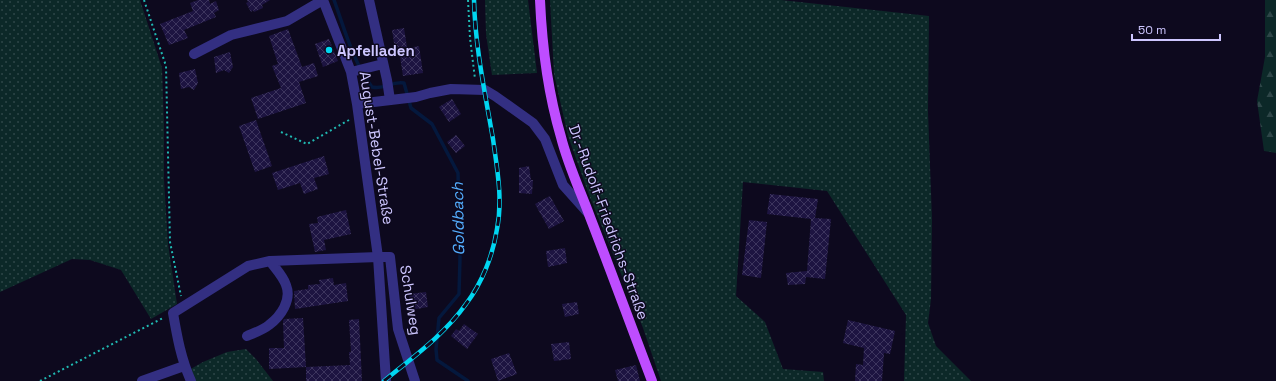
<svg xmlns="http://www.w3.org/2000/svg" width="1276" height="381" font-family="'Space Grotesk',sans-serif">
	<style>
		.grass { fill: url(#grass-dots) }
		.forest { fill: url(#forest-firs) }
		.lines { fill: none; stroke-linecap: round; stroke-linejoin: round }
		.stream { stroke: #04183d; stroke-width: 3.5 }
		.building { fill: url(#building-cross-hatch) }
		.path { stroke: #20b9b2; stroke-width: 2; stroke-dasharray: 2 3; stroke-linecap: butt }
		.minor { stroke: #332f82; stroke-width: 10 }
		.major { stroke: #be4dff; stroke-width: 10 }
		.rail-casing { stroke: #00d6f1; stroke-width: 4.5 }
		.rail { stroke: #0d091e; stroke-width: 3; stroke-dasharray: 9; stroke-linecap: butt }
		.poi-dot { fill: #00d6f1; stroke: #0d091e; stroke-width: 1.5 }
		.labels { text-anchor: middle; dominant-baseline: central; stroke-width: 3; stroke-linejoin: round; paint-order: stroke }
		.poi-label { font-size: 15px; font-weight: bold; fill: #cdc6ff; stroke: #0d091e; text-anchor: start }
		.street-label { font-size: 15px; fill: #cdc6ff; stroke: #0d091e }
		.water-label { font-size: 16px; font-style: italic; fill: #54aeff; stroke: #0d091e }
	</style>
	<defs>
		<pattern id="grass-dots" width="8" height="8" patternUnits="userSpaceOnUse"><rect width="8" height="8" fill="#0c2828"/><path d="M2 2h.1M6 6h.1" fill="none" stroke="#2e4648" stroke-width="1.8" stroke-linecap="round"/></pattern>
		<pattern id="forest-firs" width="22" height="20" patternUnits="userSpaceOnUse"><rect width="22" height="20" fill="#0c2828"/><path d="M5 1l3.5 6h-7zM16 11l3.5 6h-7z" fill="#2e4648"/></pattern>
		<pattern id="building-cross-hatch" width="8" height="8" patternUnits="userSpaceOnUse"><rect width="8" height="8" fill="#1d1441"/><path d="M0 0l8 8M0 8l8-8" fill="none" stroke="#3d355e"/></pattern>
	</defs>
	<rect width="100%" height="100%" fill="#0d091e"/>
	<!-- grass -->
	<path class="grass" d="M0,0H140L162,68L164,124V180L168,244L177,304L151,319L121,270L90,260L72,259L0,292Z
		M485,0H528L537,73L492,75L486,34Z
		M550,0H781L929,16L928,112L932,219L931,299L928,323L936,346L971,381H904L906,315L827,191L743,182L736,296L765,322L783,369L823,372L824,381H661L643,328L589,195L568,136L554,74Z
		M246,349L256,359L273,381H195L189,370L203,362L227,352Z"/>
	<!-- forest -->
	<path class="forest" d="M1265,0H1276V153L1264,151L1257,101L1265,57Z"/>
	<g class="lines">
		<!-- stream -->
		<path class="stream" d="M334,0C345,30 353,62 372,87C386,90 390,81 404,83L411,108L432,124L458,173L460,258L459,294L439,318L436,349L437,360L468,381"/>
	</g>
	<!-- building -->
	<path class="building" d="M198,0H209L210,4L216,1L219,10L214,13L216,17L184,30L188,38L169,45L160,24L193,11L190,3Z
		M247,0H270L262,5L263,8L254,12L253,10L251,12L246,3L248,2Z
		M404,28L407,47L395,49L392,30Z
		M288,29L302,67L314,63L318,76L299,82L306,103L258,119L251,98L281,88L272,66L278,64L269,36Z
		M329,39L338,61L323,67L315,44Z
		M419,46L423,73L403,76L399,50Z
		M230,52L233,67L229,73L224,70L216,73L214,57Z
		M195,69L198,83L194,90L189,87L181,89L179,73Z
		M452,99L461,114L449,122L439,107Z
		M256,120L272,166L255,172L239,126Z
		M456,135L465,146L456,153L447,142Z
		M324,156L329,174L314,178L318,189L304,194L300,183L278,190L272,173Z
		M529,166L531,180H533L532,194L519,193V168Z
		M770,194L818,199L815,218L831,219L825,279L806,277L805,284L788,285L786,273L807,271L811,219L767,214Z
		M550,196L564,221L549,229L535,204Z
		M346,210L351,234L324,240L326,250L315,252L309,224L318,223L317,217Z
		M749,220L767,222L761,278L742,275Z
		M565,248L567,263L548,267L546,251Z
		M333,278L334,285L346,283L348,301L295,309L294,291L308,289V285L320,284L319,280Z
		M426,292L428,307L411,310L409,294Z
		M577,302L579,314L565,317L562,304Z
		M303,318L306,367L269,369V348H284L283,321L284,319Z
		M359,319L362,381H306V367L350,365L349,352H351L349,320Z
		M848,320L895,331L890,354L884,353L882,381H855L856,364L863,365L864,348L843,343Z
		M464,324L478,334L467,349L451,336L456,329L459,331Z
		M569,342L571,359L554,361L551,344Z
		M509,353L517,374L498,381L491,359Z
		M636,365L640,381H618L615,370Z"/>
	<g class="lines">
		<!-- path -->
		<path class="path" d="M144,0L166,66L170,242L181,296
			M468,0L470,38L475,79
			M281,132L307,144L349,120
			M40,381L163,318"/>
		<!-- minor -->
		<path class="minor" d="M323,0L351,72L357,104L378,257L386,381
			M369,0L387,80L390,100
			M194,54L231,35L287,21L323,0
			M351,72L383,64
			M357,104L416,97L430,93L451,89L485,90L495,96L533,123L545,139L563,185L588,213
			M247,336C254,333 263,330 269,325C281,316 292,300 286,285C283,276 275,268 270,261
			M142,381L184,366
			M191,381C181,359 177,336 173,313L248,266L270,261L378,257H390L398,329L415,381"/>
		<!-- major -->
		<path class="major" d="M540,0C542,46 548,93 561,137C568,165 580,190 590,217C611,271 631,326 652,381"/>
		<defs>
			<path id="rail" d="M384,381C413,357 444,335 466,304C482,283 493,255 497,229C503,199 497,168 493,139C485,93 475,46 474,0"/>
		</defs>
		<!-- rail casing -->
		<use href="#rail" class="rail-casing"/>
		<!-- rail -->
		<use href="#rail" class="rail"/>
	</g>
	<!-- markers -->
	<circle class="poi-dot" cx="329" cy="50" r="4"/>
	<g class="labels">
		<!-- poi labels -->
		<g class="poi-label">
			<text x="337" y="50">Apfelladen</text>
		</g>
		<!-- street labels -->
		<g class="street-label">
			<text transform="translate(377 148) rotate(81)">August-Bebel-Straße</text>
			<text transform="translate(609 222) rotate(70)">Dr.-Rudolf-Friedrichs-Straße</text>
			<text transform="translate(411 300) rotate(81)">Schulweg</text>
		</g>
		<!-- water labels -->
		<g class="water-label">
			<text transform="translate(458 219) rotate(-91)">Goldbach</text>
		</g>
	</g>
	<!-- scale -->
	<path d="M1132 34v6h88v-6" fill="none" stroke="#cdc6ff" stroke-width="2"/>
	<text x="1138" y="34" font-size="12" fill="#cdc6ff" stroke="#0d091e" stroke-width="3" paint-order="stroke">50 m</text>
</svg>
